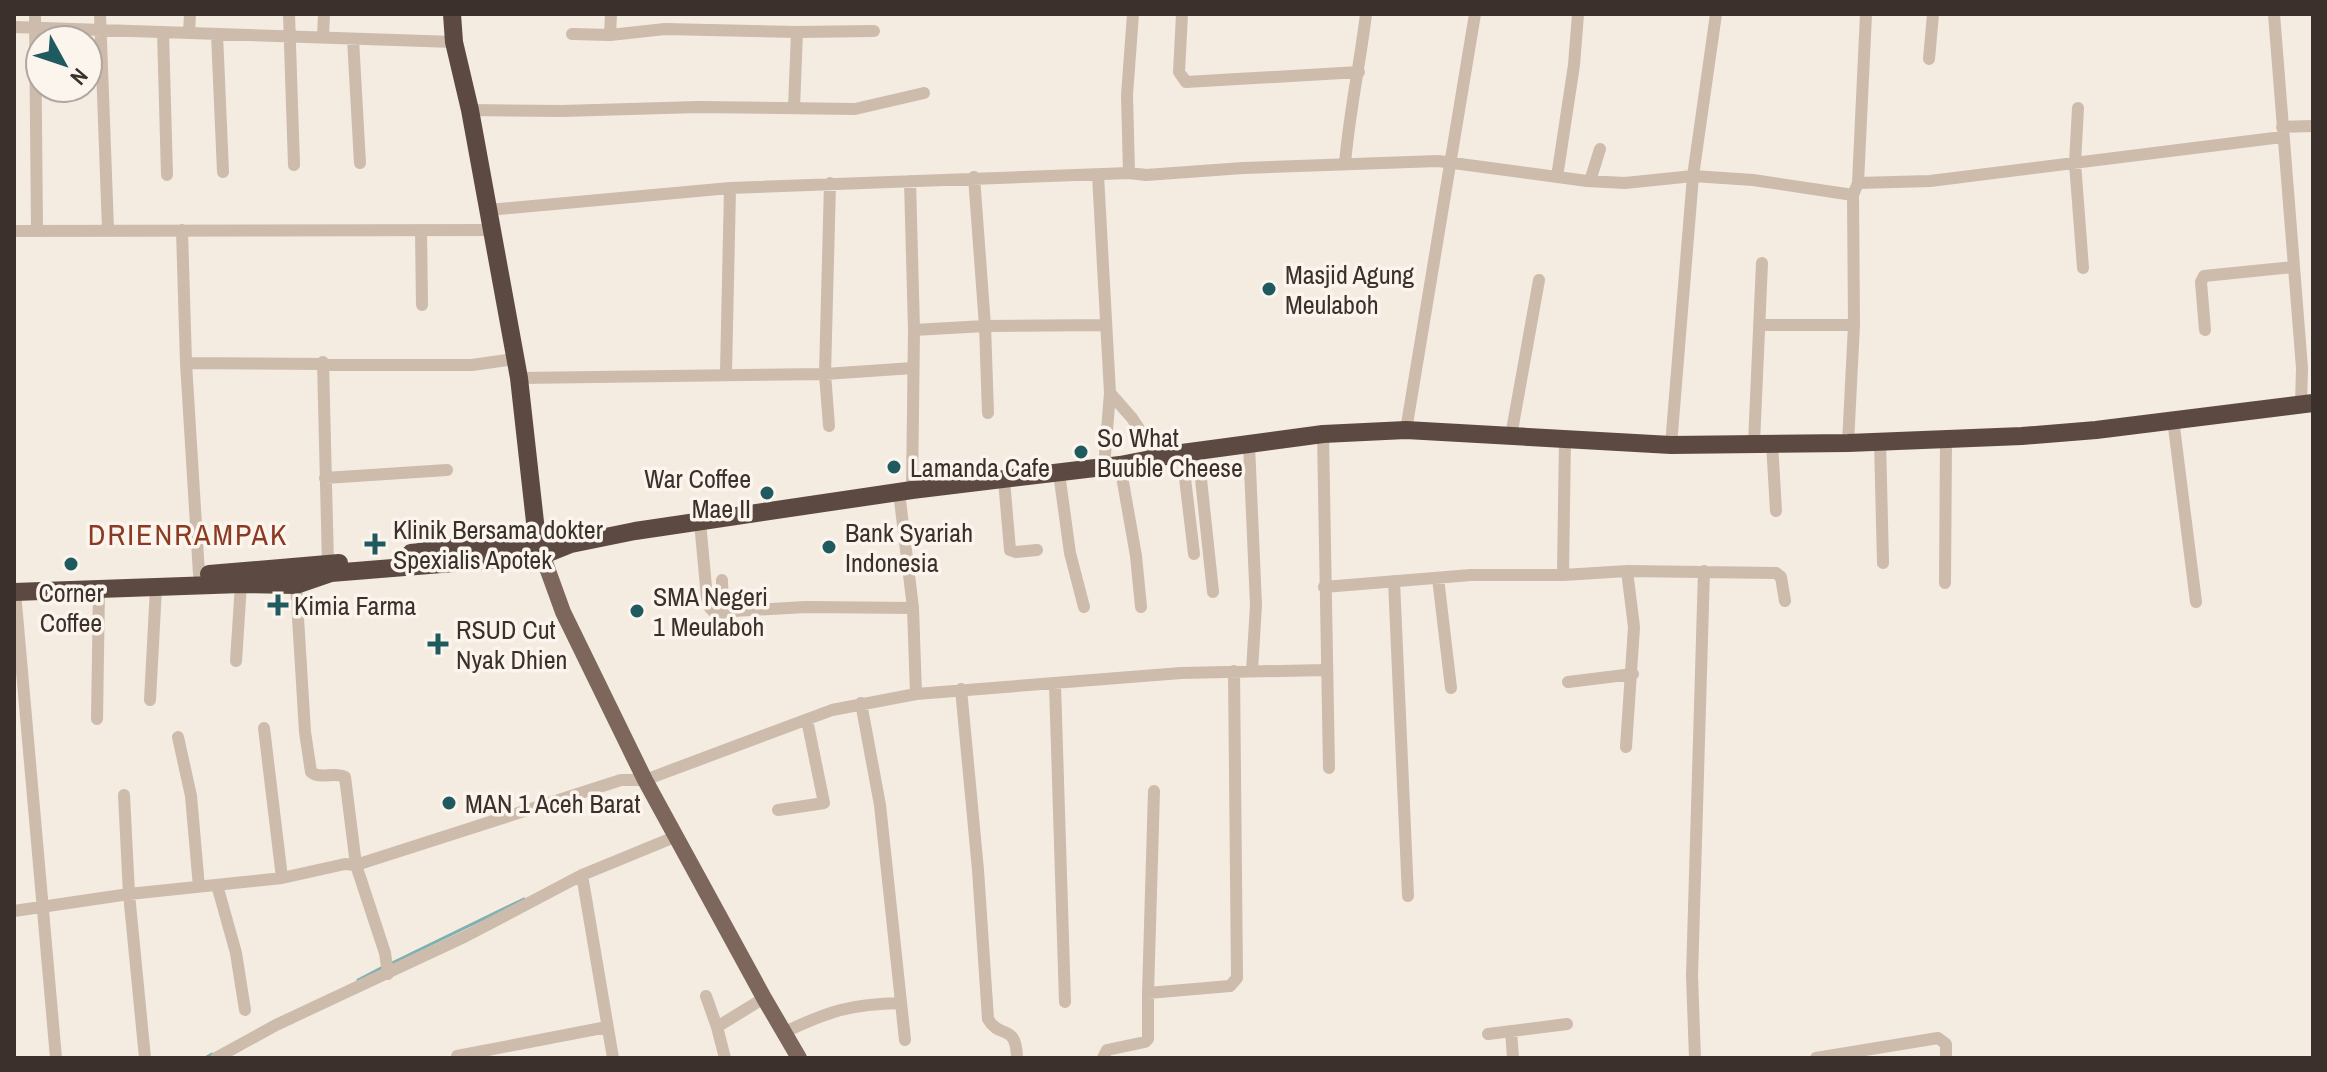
<svg xmlns="http://www.w3.org/2000/svg" width="2327" height="1072" font-family="'Archivo Narrow',sans-serif">
	<style>
		.lines { fill: none; stroke-linecap: round; stroke-linejoin: round }
		.stream { stroke: #7fb0b2; stroke-width: 3 }
		.minor { stroke: #cdbbac; stroke-width: 12 }
		.major { stroke: #7d675c; stroke-width: 16 }
		.highway { stroke: #5c4a42; stroke-width: 18 }
		.poi-dot { fill: #1f5a5e; stroke: #fbf5ee; stroke-width: 3 }
		.labels { text-anchor: middle; dominant-baseline: central; stroke-width: 7; stroke-linejoin: round; paint-order: stroke }
		.poi-label { font-size: 26px; fill: #3b302b; stroke: #fbf5ee; text-anchor: start }
		.quarter-label { font-size: 30px; letter-spacing: 2px; fill: #8c3b22; stroke: #fbf5ee }
	</style>
	<rect width="100%" height="100%" fill="#f4ebe1"/>
	<g class="lines">
		<!-- stream -->
		<path class="stream" d="M390,964L524,899
			M358,980L383,967
			M205,1058L212,1054"/>
		<!-- minor -->
		<path class="minor" d="M35,14L37,231
			M100,14L108,229
			M289,14L294,165
			M611,14L610,35L665,29L797,32
			M1182,14L1179,72L1186,82L1359,72
			M2274,14L2302,368L2301,405
			M14,27L454,42
			M163,32L167,175
			M189,33L190,14
			M217,34L223,172
			M572,34L610,35
			M323,37L324,14
			M353,39L360,163
			M1929,59L1933,14
			M794,108L797,32L874,31
			M2078,108L2075,163L2083,268
			M470,110L562,111L698,107L855,109L924,93
			M2282,127L2313,126
			M1345,164C1349,114 1360,64 1366,14
			M1129,173L1127,95L1133,14
			M1098,175L1110,393L1104,467
			M974,177L985,326L988,413
			M1557,177L1574,65L1578,14
			M910,181L914,330L912,490
			M1590,181L1600,149
			M1858,183L1930,181L2282,137
			M488,210L730,188L1129,173L1146,175L1243,168L1438,161L1587,181L1625,183L1693,176L1753,180L1853,195
			M182,230L186,363L199,574
			M421,230L422,305
			M14,231L492,230
			M1759,325H1854
			M914,330L985,326L1106,325
			M2205,330L2201,282L2204,276L2293,267
			M323,362L328,564
			M186,363L472,365L514,359
			M726,373L730,188
			M519,378L825,374L913,368
			M1110,393L1132,418L1158,458
			M2173,419L2196,602
			M829,426L825,374L830,183
			M1406,430L1475,14
			M1323,434L1329,768
			M1511,436L1539,280
			M1880,441L1883,563
			M1754,443L1762,263
			M1772,443L1776,511
			M1848,443L1854,325L1853,195L1858,183L1866,14
			M1249,445L1256,605L1252,671
			M1671,445L1693,176L1716,14
			M1198,451L1213,592
			M1182,453L1194,554
			M1120,465L1136,556L1141,607
			M1059,473L1070,553L1084,607
			M325,478L447,470
			M1004,480L1010,550L1016,552L1037,550
			M899,492L913,608L916,694
			M700,522L707,598L710,608L714,612L806,607L913,608
			M1563,575L1565,438
			M1438,578L1451,688
			M722,580L723,613
			M1394,581L1408,896
			M1945,583L1946,440
			M296,585L305,732L311,772C320,780 334,771 345,777L356,865L385,953L388,974
			M1324,587L1471,575H1563L1627,571L1776,573L1781,577L1785,601
			M15,592L56,1058
			M236,661L241,584
			M1568,682L1633,674
			M1055,685L1065,1002
			M961,689L978,870L988,1019C1000,1040 1016,1022 1017,1058
			M150,700L156,588
			M861,703L880,805L905,1040
			M97,719L99,590
			M264,728L282,878
			M178,737L191,796L199,887
			M1626,747L1634,627L1627,571
			M124,795L129,894L145,1058
			M778,810L824,803L807,720
			M582,875L613,1058
			M217,885L236,953L245,1010
			M14,911L129,894L282,878L345,864L356,865L621,780H645L832,710L916,694L1181,673L1326,670
			M1148,993L1154,791
			M706,996L717,1027L764,998
			M717,1027L725,1058
			M1511,1031L1513,1058
			M785,1032C829,1011 851,1004 901,1003
			M1488,1034L1567,1024
			M457,1056L607,1027
			M216,1058L276,1025L466,936L582,875L677,836
			M1103,1058L1107,1050L1145,1042L1148,1039V993L1230,986L1237,978L1234,671
			M1695,1058L1692,976L1704,571
			M1816,1058L1938,1038L1946,1044V1058"/>
		<!-- major -->
		<path class="major" d="M538,543L563,612L645,780L764,998L799,1058"/>
		<!-- highway -->
		<path class="highway" d="M452,14L454,42L470,110L519,378L537,540
			M411,553C464,546 516,538 569,543
			M209,574L339,563
			M14,592L241,584L296,585L331,573L541,556L571,544L635,531L912,490L1120,465L1182,453L1323,434L1406,430L1671,445L1848,443L2022,436L2096,430L2313,403"/>
	</g>
	<!-- markers -->
	<g class="poi-dot">
		<circle cx="1269" cy="289" r="8"/>
		<circle cx="1081" cy="452" r="8"/>
		<circle cx="894" cy="467" r="8"/>
		<circle cx="767" cy="493" r="8"/>
		<path d="M371 532h8v8h8v8h-8v8h-8v-8h-8v-8h8z"/>
		<circle cx="829" cy="547" r="8"/>
		<circle cx="71" cy="564" r="8"/>
		<path d="M274 593h8v8h8v8h-8v8h-8v-8h-8v-8h8z"/>
		<circle cx="637" cy="611" r="8"/>
		<path d="M434 632h8v8h8v8h-8v8h-8v-8h-8v-8h8z"/>
		<circle cx="449" cy="803" r="8"/>
	</g>
	<g class="labels">
		<!-- poi labels -->
		<g class="poi-label">
			<text x="1285" y="274">Masjid Agung<tspan x="1285" dy="30">Meulaboh</tspan></text>
			<text x="1097" y="437">So What<tspan x="1097" dy="30">Buuble Cheese</tspan></text>
			<text x="910" y="467">Lamanda Cafe</text>
			<text x="751" y="478" text-anchor="end">War Coffee<tspan x="751" dy="30">Mae II</tspan></text>
			<text x="393" y="529">Klinik Bersama dokter<tspan x="393" dy="30">Spexialis Apotek</tspan></text>
			<text x="845" y="532">Bank Syariah<tspan x="845" dy="30">Indonesia</tspan></text>
			<text x="71" y="592" text-anchor="middle">Corner<tspan x="71" dy="30">Coffee</tspan></text>
			<text x="653" y="596">SMA Negeri<tspan x="653" dy="30">1 Meulaboh</tspan></text>
			<text x="294" y="605">Kimia Farma</text>
			<text x="456" y="629">RSUD Cut<tspan x="456" dy="30">Nyak Dhien</tspan></text>
			<text x="465" y="803">MAN 1 Aceh Barat</text>
		</g>
		<!-- quarter labels -->
		<g class="quarter-label">
			<text x="188" y="534">DRIENRAMPAK</text>
		</g>
	</g>
	<!-- border -->
	<rect width="2327" height="1072" fill="none" stroke="#3b302b" stroke-width="32"/>
	<!-- north arrow -->
	<g transform="translate(64 64) rotate(130)"><circle r="38" fill="#fbf5ee" stroke="#aea6a0" stroke-width="2"/>
	<path d="M0-6L14 30L0 20L-14 30Z" fill="#1f5a5e"/>
	<text y="-12" font-size="22" font-weight="bold" text-anchor="middle" fill="#3b302b">N</text>
	</g>
</svg>
